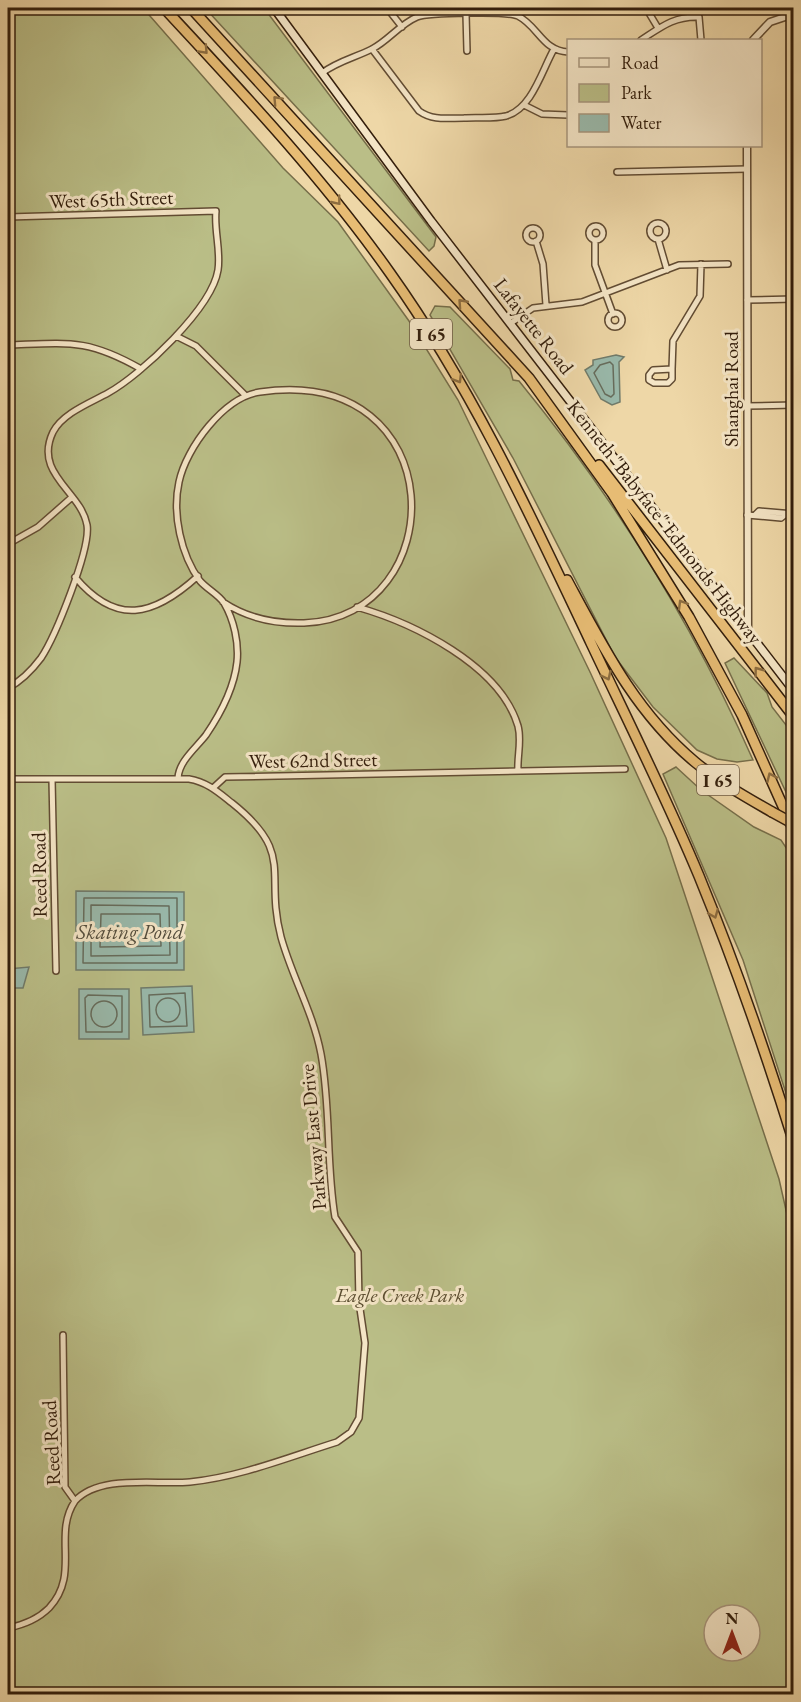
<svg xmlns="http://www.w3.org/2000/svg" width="801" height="1702" font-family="'EB Garamond',serif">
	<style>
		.green { fill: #babe87; stroke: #766e4a; stroke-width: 1.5; fill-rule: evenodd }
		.water { fill: #99b9ab; stroke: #707b6b; stroke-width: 1.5 }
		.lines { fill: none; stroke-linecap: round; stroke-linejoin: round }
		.shore { stroke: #666c5c; stroke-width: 1.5 }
		.minor-casing { stroke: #624c33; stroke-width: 8 }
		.tertiary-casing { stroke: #624c33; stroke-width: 9 }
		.secondary-casing { stroke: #331e0c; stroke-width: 10 }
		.motorway-casing { stroke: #331e0c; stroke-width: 12 }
		.minor { stroke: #f4e5c6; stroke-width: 5 }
		.tertiary { stroke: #f4e5c6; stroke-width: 6 }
		.secondary { stroke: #f4e5c6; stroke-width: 7 }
		.motorway { stroke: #e7bc74; stroke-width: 9 }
		.motorway-bridge-casing { stroke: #331e0c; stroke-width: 12; stroke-linecap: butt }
		.motorway-bridge { stroke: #e7bc74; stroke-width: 9 }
		.oneway { stroke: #8d6d40 }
		.labels { text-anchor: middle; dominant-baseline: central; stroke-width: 6; stroke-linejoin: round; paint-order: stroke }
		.shield { fill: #f4e5c6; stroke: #6d5a44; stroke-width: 1.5 }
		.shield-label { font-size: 18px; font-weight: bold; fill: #331e0c }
		.street-label { font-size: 20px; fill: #331e0c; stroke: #f4e5c6 }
		.park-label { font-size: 20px; font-style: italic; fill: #5c4e31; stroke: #f4e5c6 }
		.water-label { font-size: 21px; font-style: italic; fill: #524c3c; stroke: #f4e5c6 }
	</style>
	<rect width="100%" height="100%" fill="#eed7a7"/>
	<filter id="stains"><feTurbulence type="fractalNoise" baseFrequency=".00333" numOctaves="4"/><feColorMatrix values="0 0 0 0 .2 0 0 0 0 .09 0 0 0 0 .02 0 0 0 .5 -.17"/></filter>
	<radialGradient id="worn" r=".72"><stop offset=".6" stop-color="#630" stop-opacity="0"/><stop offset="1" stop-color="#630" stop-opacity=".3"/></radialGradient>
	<!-- green -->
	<path class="green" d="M8,8H143L283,168L338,222L409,321L458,400L590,672L666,838L779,1179L793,1241V1694H8ZM714,1615H750V1651H714Z
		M205,8H264L436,237L434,246L429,251Z
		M435,306L450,307L510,369L513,380L519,381C614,497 692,622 753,760L737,762L717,759L697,750L653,707L615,657L513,458L430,315Z
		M734,658L767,693L772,707L793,734V807L725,663Z
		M676,767L701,790L754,827L781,840L793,858V1115L743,960L663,774Z"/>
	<!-- water -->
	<path class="water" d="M616,355L624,357L619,362L620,402L612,405L601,399L585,370L593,365V360Z
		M76,891L184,892V970H76Z
		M29,967L23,988H8V969Z
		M192,986L194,1032L143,1035L141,988Z
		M79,989H129V1039H79Z"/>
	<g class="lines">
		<!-- shore -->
		<path class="shore" d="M610,362L613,365L614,394L611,397L605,394L594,373L600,365Z
			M84,898H177V963H83Z
			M91,905L169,906L170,955L91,956Z
			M101,914H160L161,946L100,947Z
			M185,993L187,1026L150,1027L149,995Z
			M88,995L122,996V1032H86L85,998Z
			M156 1010a12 12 0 1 1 24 0a12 12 0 1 1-24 0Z
			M91 1014a13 13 0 1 1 26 0a13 13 0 1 1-26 0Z"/>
		<defs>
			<path id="minor" d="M387,8L402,27
				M646,8L658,28
				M466,14L467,51
				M641,40C661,27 674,16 699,17L701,40
				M372,49L419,111C433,121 447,118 464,118C477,117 493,119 506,116C532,109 542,70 554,49
				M322,73C338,61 354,58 372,49C388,41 400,24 417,17C428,13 508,11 518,16C538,26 543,51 568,52
				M524,105L542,114L568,115
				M617,172L747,169
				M8,217L216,211C214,230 221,251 218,270C212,308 141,375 108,393C90,403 63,413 53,432C33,474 81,491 87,525C91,549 55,637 41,658C32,670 21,681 8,688
				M650 231a8 8 0 1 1 16 0a8 8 0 1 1-16 0Z
				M589 233a7 7 0 1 1 14 0a7 7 0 1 1-14 0Z
				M526 235a7 7 0 1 1 14 0a7 7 0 1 1-14 0Z
				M658,239L667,270
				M595,240V265L613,314
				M536,241L543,264L546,305
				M747,300L794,299
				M608 320a7 7 0 1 1 14 0a7 7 0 1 1-14 0Z
				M511,323L533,308L582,302L679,265L728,264
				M176,336L196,346L245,395
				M8,345C67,343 87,338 141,369
				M672,369L673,341L700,296L701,264
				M672,369V379L668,383H654L649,380V375L653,370Z
				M747,406L794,405
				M747,515L781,518L786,514
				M755,515L759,511L794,514
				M8,544L38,527L71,498
				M75,577C116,626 153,617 198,576
				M357,607C413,623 500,665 518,726C522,741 517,756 518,771
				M784,678H794
				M178,778C179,761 196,748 206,735C221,713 234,689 237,662C239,643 234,620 224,603C219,595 207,589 200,581C181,555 172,514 179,482C186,448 224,397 260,392C455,364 453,618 304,623C275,624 247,618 223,602
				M8,779H189C207,782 218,792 232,803C296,854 264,872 281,937C292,977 313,1012 321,1054C331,1108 326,1163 335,1217L358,1252L359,1302L365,1343L359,1418L351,1432L337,1442C289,1457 240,1477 190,1482C155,1485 100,1474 75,1501
				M52,779L56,971
				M213,788L225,777L625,769
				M8,1628C23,1625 38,1619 49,1608C81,1574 52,1535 75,1501L65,1487L63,1335"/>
			<path id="tertiary" d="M753,40L770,22L794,14
				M747,146L748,632"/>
			<path id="secondary" d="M274,8L431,221L794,691"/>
			<path id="motorway" d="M164,8C243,93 323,178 390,273C472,388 531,516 591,643C628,721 666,797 699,876C735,964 766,1053 794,1143
				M191,8L529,378L612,493L689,617L742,715L794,831
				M599,465L794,717
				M567,580C603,647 636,713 695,762C719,782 746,797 772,812"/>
		</defs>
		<!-- minor casing -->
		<use href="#minor" class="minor-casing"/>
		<!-- tertiary casing -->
		<use href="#tertiary" class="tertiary-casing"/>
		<!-- secondary casing -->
		<use href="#secondary" class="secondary-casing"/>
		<!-- motorway casing -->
		<use href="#motorway" class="motorway-casing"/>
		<!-- minor -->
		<use href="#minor" class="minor"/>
		<!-- tertiary -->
		<use href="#tertiary" class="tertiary"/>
		<!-- secondary -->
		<use href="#secondary" class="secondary"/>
		<!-- motorway -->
		<use href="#motorway" class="motorway"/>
		<defs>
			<path id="motorway-bridge" d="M772,812L794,824"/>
		</defs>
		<!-- motorway-bridge casing -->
		<use href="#motorway-bridge" class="motorway-bridge-casing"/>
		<!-- motorway-bridge -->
		<use href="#motorway-bridge" class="motorway-bridge"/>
	</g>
	<!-- one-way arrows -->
	<defs><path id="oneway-chevron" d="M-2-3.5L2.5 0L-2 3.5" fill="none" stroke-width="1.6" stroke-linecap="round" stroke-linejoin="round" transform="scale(1.5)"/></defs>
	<g class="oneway">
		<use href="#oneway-chevron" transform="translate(204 50) rotate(47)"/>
		<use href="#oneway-chevron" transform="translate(277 100) rotate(-133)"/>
		<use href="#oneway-chevron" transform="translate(337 201) rotate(51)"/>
		<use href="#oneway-chevron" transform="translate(462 303) rotate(-132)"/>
		<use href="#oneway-chevron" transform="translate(458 379) rotate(59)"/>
		<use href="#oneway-chevron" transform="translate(682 604) rotate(-121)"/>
		<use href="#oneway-chevron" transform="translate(758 671) rotate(-127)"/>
		<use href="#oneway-chevron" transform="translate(607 676) rotate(64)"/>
		<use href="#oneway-chevron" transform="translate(771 777) rotate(-114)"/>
		<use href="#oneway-chevron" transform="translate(714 914) rotate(68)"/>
	</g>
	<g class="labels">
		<!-- shield labels -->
		<g class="shield">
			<rect x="410" y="319" width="42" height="30" rx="4.5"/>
			<rect x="697" y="765" width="42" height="30" rx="4.5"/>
		</g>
		<g class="shield-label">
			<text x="431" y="334">I 65</text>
			<text x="718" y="780">I 65</text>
		</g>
		<!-- street labels -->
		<g class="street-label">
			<text transform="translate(111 199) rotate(-2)">West 65th Street</text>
			<text transform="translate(534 326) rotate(52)">Lafayette Road</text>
			<text transform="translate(731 389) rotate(-90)">Shanghai Road</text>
			<text transform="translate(665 522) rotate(52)">Kenneth "Babyface" Edmonds Highway</text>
			<text transform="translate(313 760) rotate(-1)">West 62nd Street</text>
			<text transform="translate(39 875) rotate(-91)">Reed Road</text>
			<text transform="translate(313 1137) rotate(-95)">Parkway East Drive</text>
			<text transform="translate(51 1443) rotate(-93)">Reed Road</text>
		</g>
		<!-- park labels -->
		<g class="park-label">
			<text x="400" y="1295">Eagle Creek Park</text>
		</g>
		<!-- water labels -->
		<g class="water-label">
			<text x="130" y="931">Skating Pond</text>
		</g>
	</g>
	<!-- margin -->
	<rect width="801" height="1702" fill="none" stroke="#eed7a7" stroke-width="30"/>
	<rect x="9" y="9" width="783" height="1684" fill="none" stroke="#331e0c" stroke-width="3"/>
	<rect x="15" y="15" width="771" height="1672" fill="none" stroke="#331e0c" stroke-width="1.5"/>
	<!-- legend -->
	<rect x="567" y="39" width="195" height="108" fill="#f4e5c6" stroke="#a7957c" stroke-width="1.5"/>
	<rect x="579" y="58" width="30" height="9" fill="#f4e5c6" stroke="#a7957c" stroke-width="1.5"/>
	<text x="621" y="69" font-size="18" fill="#331e0c">Road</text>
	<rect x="579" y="84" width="30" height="18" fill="#babe87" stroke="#a7957c" stroke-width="1.5"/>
	<text x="621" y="99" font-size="18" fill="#331e0c">Park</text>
	<rect x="579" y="114" width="30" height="18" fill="#99b9ab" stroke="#a7957c" stroke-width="1.5"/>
	<text x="621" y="129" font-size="18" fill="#331e0c">Water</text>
	<!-- north arrow -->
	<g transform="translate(732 1633)"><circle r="28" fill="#f4e5c6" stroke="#a7957c" stroke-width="1.5"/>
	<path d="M0-4.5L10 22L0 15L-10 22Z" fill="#8f2418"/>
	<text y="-9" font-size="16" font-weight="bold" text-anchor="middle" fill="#331e0c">N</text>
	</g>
	<rect width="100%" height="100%" filter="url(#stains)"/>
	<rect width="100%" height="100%" fill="url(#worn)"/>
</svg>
